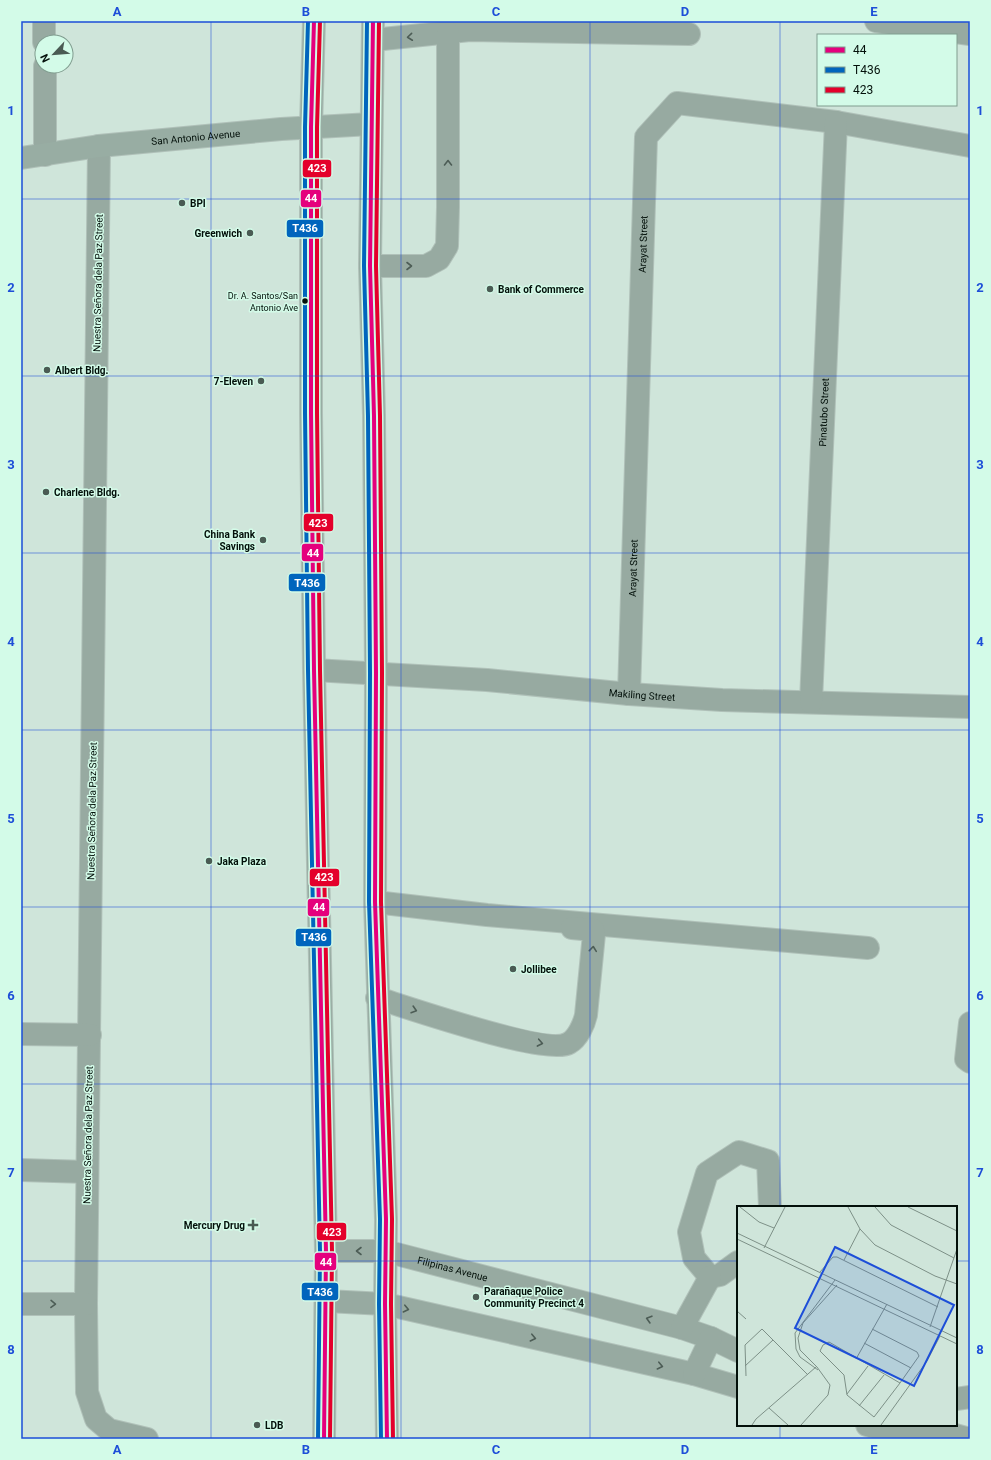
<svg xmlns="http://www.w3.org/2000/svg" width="991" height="1460" font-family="Roboto,sans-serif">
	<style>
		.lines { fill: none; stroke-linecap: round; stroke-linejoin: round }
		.minor-casing { stroke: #b0c1b9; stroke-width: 24 }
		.major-casing { stroke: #b0c1b9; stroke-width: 24 }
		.minor { stroke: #97aaa1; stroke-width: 22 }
		.major { stroke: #98ada3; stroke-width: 22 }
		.bus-1-casing { stroke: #d3fbe8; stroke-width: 7 }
		.bus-2-casing { stroke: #d3fbe8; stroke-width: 7 }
		.bus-3-casing { stroke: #d3fbe8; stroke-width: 7 }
		.bus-1 { stroke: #e5007d; stroke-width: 4 }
		.bus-2 { stroke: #0065bd; stroke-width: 4 }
		.bus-3 { stroke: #e4002b; stroke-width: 4 }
		.oneway { stroke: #4d5d56 }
		.grid { fill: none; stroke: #1d4ed8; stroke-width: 1; stroke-opacity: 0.55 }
		.poi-dot { fill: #4a5b53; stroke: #d3fbe8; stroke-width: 1.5 }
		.bus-dot { fill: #03100a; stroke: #d3fbe8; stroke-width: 1.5 }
		.labels { text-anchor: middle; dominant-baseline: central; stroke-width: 3; stroke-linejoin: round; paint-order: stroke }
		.bus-label { font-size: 9px; fill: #03100a; stroke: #d3fbe8; text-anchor: end }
		.street-label { font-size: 10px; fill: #03100a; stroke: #d3fbe8 }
		.poi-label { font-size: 10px; font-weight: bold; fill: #03100a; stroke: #d3fbe8; text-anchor: start }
		.inset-road { fill: none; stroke: #7d9087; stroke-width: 1 }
		.view { fill: #1d4ed8; fill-opacity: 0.15; stroke: #1d4ed8; stroke-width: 2 }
		.inset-edge { fill: none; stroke: #03100a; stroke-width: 2 }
		.line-badge { stroke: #d3fbe8; stroke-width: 1.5 }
		.badge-label { font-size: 11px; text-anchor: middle; font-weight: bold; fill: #fff }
		.neatline { fill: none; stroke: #1d4ed8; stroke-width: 1.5 }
		.grid-label { font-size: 13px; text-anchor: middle; font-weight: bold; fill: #1d4ed8 }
	</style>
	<rect width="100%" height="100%" fill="#cfe5da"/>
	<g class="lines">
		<defs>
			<g id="minor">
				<path d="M44,21V42"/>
				<path d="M876,21L970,34"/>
				<path d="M373,40L470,30L689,34"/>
				<path d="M45,66V155"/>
				<path d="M99,146L86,1304L87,1392L96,1419L109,1430L147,1439"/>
				<path d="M370,266H426L439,259L447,246L448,207V33"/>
				<path id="s1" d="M314,670L487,680L629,694L722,700L970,707"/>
				<path id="s2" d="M629,694L646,137L677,103L836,122L970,146"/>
				<path id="s3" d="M811,702L836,122"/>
				<path d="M375,902L487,915L868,948"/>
				<path d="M377,998C406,1007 548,1056 569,1043C578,1038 584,1024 586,1015L594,934L593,930L572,928"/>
				<path d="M970,1023L966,1059L970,1062"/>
				<path d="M21,1034L90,1035"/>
				<path d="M21,1170L87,1172"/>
				<path id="s4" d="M326,1251H385L682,1328L711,1338L738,1351"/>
				<path d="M710,1277L694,1258L689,1232L707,1173L739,1152L768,1161L770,1207"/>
				<path d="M710,1277L720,1275L738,1262"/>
				<path d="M326,1301L385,1304L694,1374L738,1387"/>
				<path d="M21,1304H86"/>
				<path d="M682,1328L710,1277"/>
				<path d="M694,1374L711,1338"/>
				<path d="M956,1399L970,1397"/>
				<path d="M867,1425L877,1428L941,1431L970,1439"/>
			</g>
			<g id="major">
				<path d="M314,21L311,127V413L314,670L326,1251L324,1439"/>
				<path d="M373,21L370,266L374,416L376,673L375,902L386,1219L385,1304L387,1439"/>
				<path id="s5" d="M21,158L99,146L281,129L371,124"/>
			</g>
		</defs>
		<!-- minor casing -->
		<use href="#minor" class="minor-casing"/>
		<!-- major casing -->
		<use href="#major" class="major-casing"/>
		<!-- minor -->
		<use href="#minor" class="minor"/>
		<!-- major -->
		<use href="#major" class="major"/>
		<defs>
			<path id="bus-1" d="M314,21L311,127V413L314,670L326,1251L324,1439
				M373,21L370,266L374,416L376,673L375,902L386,1219L385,1304L387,1439"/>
			<path id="bus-2" d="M308,21L305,127V413L308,670L320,1251L318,1439
				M367,21L364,266L368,416L370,673L369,902L380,1219L379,1304L381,1439"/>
			<path id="bus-3" d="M320,21L317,127V413L320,670L332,1251L330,1439
				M379,21L376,266L380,416L382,673L381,902L392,1219L391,1304L393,1439"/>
		</defs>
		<!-- bus-1 casing -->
		<use href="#bus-1" class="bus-1-casing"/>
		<!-- bus-2 casing -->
		<use href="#bus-2" class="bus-2-casing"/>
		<!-- bus-3 casing -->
		<use href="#bus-3" class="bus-3-casing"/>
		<!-- bus-1 -->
		<use href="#bus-1" class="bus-1"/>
		<!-- bus-2 -->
		<use href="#bus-2" class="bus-2"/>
		<!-- bus-3 -->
		<use href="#bus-3" class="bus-3"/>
	</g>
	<!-- one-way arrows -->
	<defs><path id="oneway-chevron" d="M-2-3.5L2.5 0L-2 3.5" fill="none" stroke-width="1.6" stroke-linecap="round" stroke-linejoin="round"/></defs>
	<g class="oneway">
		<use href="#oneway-chevron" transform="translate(410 37) rotate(174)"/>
		<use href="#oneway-chevron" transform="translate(448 163) rotate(-90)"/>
		<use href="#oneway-chevron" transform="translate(409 266)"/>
		<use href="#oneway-chevron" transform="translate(593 949) rotate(-84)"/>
		<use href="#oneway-chevron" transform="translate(414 1010) rotate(17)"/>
		<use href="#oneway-chevron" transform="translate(540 1043) rotate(11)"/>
		<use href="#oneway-chevron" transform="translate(359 1251) rotate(180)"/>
		<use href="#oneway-chevron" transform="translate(53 1304) rotate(1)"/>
		<use href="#oneway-chevron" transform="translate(406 1309) rotate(13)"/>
		<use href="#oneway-chevron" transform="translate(649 1319) rotate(-164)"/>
		<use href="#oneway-chevron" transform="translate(533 1338) rotate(13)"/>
		<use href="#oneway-chevron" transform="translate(660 1366) rotate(13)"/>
	</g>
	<!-- grid -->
	<path class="grid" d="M211,21V1439M401,21V1439M590,21V1439M780,21V1207M21,199H970M21,376H970M21,553H970M21,730H970M21,907H970M21,1084H970M21,1261H738M956,1261H970M780,1425V1439"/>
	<!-- markers -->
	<g class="poi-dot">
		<circle cx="182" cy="203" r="4"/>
		<circle cx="250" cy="233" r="4"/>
		<circle cx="490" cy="289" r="4"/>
		<circle cx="47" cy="370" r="4"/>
		<circle cx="261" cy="381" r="4"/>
		<circle cx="46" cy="492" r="4"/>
		<circle cx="263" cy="540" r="4"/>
		<circle cx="209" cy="861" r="4"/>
		<circle cx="513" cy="969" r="4"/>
		<path d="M251 1219h4v4h4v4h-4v4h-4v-4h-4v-4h4z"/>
		<circle cx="476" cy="1297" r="4"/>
		<circle cx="257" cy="1425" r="4"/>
	</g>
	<circle class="bus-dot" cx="305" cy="301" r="3.5"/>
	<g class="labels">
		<!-- bus labels -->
		<g class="bus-label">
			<text x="298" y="296">Dr. A. Santos/San<tspan x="298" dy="12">Antonio Ave</tspan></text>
		</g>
		<!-- street labels -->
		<g class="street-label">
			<text stroke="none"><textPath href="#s5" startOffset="176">San Antonio Avenue</textPath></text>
			<text stroke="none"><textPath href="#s2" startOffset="450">Arayat Street</textPath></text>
			<text transform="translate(98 283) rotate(-89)">Nuestra Señora dela Paz Street</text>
			<text stroke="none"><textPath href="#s3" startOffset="290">Pinatubo Street</textPath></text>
			<text stroke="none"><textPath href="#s2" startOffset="126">Arayat Street</textPath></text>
			<text stroke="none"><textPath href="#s1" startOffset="329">Makiling Street</textPath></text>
			<text transform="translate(92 811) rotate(-89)">Nuestra Señora dela Paz Street</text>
			<text transform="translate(88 1135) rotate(-89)">Nuestra Señora dela Paz Street</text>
			<text stroke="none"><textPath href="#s4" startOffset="129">Filipinas Avenue</textPath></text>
		</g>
		<!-- poi labels -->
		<g class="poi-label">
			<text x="190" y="203">BPI</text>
			<text x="242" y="233" text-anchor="end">Greenwich</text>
			<text x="498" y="289">Bank of Commerce</text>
			<text x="55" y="370">Albert Bldg.</text>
			<text x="253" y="381" text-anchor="end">7-Eleven</text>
			<text x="54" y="492">Charlene Bldg.</text>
			<text x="255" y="534" text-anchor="end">China Bank<tspan x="255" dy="12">Savings</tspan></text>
			<text x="217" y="861">Jaka Plaza</text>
			<text x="521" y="969">Jollibee</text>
			<text x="245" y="1225" text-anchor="end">Mercury Drug</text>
			<text x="484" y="1291">Parañaque Police<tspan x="484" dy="12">Community Precinct 4</tspan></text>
			<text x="265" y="1425">LDB</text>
		</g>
	</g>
	<!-- overview -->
	<g transform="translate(737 1206)">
		<rect width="220" height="220" fill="#cfe5da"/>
		<path class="inset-road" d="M3,1L22,16L37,22M111,1L123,23L138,39L198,70L220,78M138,1L154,19L217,52M171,1L220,25M0,27L220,132M0,33L220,138M27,42L48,1M107,54L123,23M83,66L96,51H100L201,101M0,105L9,113M193,121L220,43M135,123L180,146L182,150L163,177L137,211L110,189L107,169L83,145L86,139L92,136L163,177M127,137L174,162M119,153L150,98M8,160L36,134M81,164L63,151L59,143L58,127L98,74M9,170L8,139L25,123L71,169M110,188L131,160M122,200L147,169M32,202L51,219M15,219L19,213L79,161M64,219L91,189L93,179L80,161L63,144L61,132L66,117L100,79M144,219L190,155L203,130"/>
		<path class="view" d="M98,41L217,99L177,180L58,122Z"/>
		<rect width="220" height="220" class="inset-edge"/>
	</g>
	<g class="line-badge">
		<rect x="302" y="159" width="30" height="19" rx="4" fill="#e4002b"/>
		<rect x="300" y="189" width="22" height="19" rx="4" fill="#e5007d"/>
		<rect x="286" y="219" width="38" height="19" rx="4" fill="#0065bd"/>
		<rect x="303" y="513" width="31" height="19" rx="4" fill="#e4002b"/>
		<rect x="301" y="543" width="23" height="19" rx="4" fill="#e5007d"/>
		<rect x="288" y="573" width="38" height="19" rx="4" fill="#0065bd"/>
		<rect x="309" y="868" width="31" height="19" rx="4" fill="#e4002b"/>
		<rect x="307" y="898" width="23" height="19" rx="4" fill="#e5007d"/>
		<rect x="295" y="928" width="37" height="19" rx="4" fill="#0065bd"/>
		<rect x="316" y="1222" width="31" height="19" rx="4" fill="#e4002b"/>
		<rect x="314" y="1252" width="23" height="19" rx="4" fill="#e5007d"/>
		<rect x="301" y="1282" width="38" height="19" rx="4" fill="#0065bd"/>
	</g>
	<g class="badge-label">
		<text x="317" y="172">423</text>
		<text x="311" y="202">44</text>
		<text x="305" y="232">T436</text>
		<text x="318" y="527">423</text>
		<text x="313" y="557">44</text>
		<text x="307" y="587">T436</text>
		<text x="324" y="881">423</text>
		<text x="319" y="911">44</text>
		<text x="314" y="941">T436</text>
		<text x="332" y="1236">423</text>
		<text x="326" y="1266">44</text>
		<text x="320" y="1296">T436</text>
	</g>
	<!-- border -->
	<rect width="991" height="1460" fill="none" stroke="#d3fbe8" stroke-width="44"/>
	<!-- legend -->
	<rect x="817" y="34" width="140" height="72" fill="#d3fbe8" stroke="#809d8f"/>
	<rect x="825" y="47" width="20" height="6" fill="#e5007d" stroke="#809d8f"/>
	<text x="853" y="54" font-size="12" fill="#03100a">44</text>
	<rect x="825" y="67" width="20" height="6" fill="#0065bd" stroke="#809d8f"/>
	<text x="853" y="74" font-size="12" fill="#03100a">T436</text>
	<rect x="825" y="87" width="20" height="6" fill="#e4002b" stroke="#809d8f"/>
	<text x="853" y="94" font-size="12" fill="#03100a">423</text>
	<!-- north arrow -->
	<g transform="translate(54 54) rotate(244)"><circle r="19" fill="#d3fbe8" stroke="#809d8f"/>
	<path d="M0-3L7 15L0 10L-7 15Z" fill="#4a5b53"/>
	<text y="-6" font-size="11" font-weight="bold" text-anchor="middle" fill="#03100a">N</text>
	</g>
	<rect x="22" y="22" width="947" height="1416" class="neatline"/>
	<g class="grid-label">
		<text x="117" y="16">A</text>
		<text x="306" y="16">B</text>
		<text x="496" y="16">C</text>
		<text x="685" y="16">D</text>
		<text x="874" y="16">E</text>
		<text x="11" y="115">1</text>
		<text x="980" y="115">1</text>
		<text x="11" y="292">2</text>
		<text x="980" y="292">2</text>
		<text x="11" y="469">3</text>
		<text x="980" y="469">3</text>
		<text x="11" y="646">4</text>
		<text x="980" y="646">4</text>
		<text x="11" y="823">5</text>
		<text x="980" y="823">5</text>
		<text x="11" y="1000">6</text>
		<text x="980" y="1000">6</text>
		<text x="11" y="1177">7</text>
		<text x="980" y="1177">7</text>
		<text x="11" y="1354">8</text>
		<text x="980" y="1354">8</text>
		<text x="117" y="1454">A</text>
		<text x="306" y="1454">B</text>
		<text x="496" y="1454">C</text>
		<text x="685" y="1454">D</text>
		<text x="874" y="1454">E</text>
	</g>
</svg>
